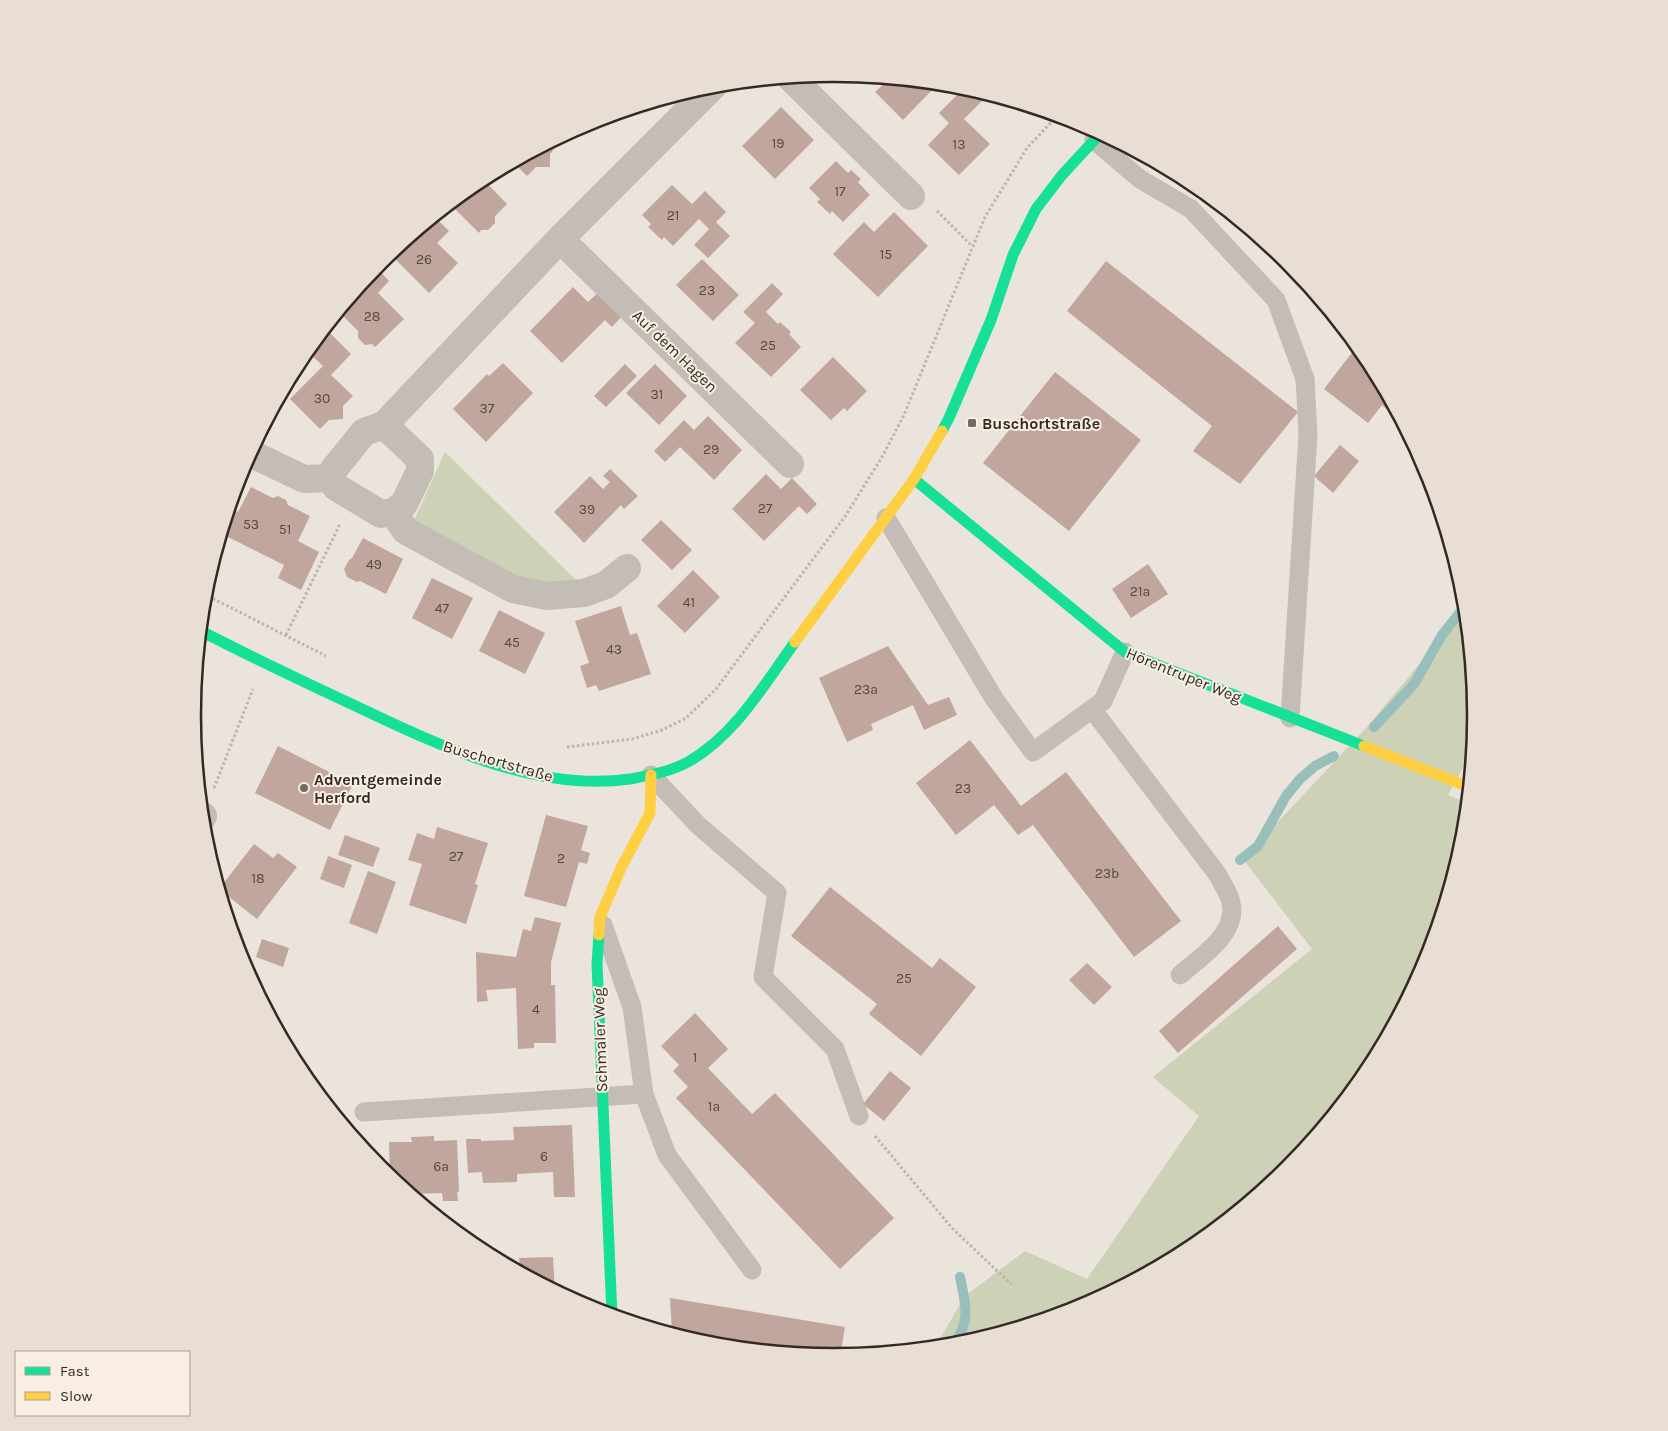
<svg xmlns="http://www.w3.org/2000/svg" width="1668" height="1431" font-family="Karla,sans-serif">
	<style>
		.green { fill: #cdd1b6 }
		.lines { fill: none; stroke-linecap: round; stroke-linejoin: round }
		.stream { stroke: #98bfbc; stroke-width: 10 }
		.building { fill: #c0a69d }
		.path { stroke: #bdb4ae; stroke-width: 3; stroke-dasharray: 2.5 2.5; stroke-linecap: butt }
		.lane { stroke: #c4bcb6; stroke-width: 19 }
		.street { stroke: #c4bcb6; stroke-width: 28 }
		.fast { stroke: #16e098; stroke-width: 11 }
		.slow { stroke: #ffcf43; stroke-width: 11 }
		.poi-dot { fill: #746a65; stroke: #f9eee2; stroke-width: 2 }
		.labels { text-anchor: middle; dominant-baseline: central; stroke-width: 4; stroke-linejoin: round; paint-order: stroke }
		.number-label { font-size: 14px; fill: #574843 }
		.street-label { font-size: 16px; fill: #342925; stroke: #f9eee2 }
		.poi-label { font-size: 16px; font-weight: bold; fill: #342925; stroke: #f9eee2; text-anchor: start }
		.rim { fill: none; stroke: #342925; stroke-width: 2.5 }
	</style>
	<rect width="100%" height="100%" fill="#ebe4dc"/>
	<!-- green -->
	<path class="green" d="M445,452L581,585L514,579L413,523Z
		M1465,609L1476,716L1471,760L1468,759L1448,795L1467,803L1463,841L1427,961L1367,1072L1288,1169L1190,1249L1079,1309L959,1345L935,1347L965,1296L1025,1251L1087,1279L1199,1116L1153,1077L1312,949L1243,859L1366,728Z"/>
	<g class="lines">
		<!-- stream -->
		<path class="stream" d="M1374,727L1414,684L1442,635L1465,606
			M1240,860L1258,846L1286,796L1300,779L1315,766L1334,756
			M954,1345C971,1318 966,1307 960,1277"/>
	</g>
	<!-- building -->
	<path class="building" d="M885,79L931,83L935,87L903,120L875,92L887,81Z
		M964,88L976,91L984,99L964,119L990,144L959,175L928,145L949,123L939,113Z
		M781,107L814,140L775,179L742,146Z
		M556,140L559,143L550,154V167H536L527,176L514,163Z
		M836,161L848,173L851,170L861,179L858,182L870,195L843,222L832,211L830,214L817,202L820,199L809,188Z
		M1176,174L1191,182L1211,199L1207,205L1173,177Z
		M483,179L507,204L495,216V223L488,230H481L479,233L450,204Z
		M672,185L692,204L705,191L726,212L716,222L730,236L708,258L694,245L709,229L699,219L673,246L664,237L662,240L648,227L651,224L642,215Z
		M894,212L928,246L878,297L833,254L864,222L874,232Z
		M435,217L449,231L437,243L458,263L429,293L390,254Z
		M702,259L739,295L713,321L676,285Z
		M1106,261L1298,412L1240,484L1193,451L1212,426L1067,311Z
		M376,267L389,281L378,293L404,319L375,347L372,344L365,345L358,338V331L340,313L364,289L361,285Z
		M772,283L783,294L766,312L778,324L780,322L791,332L789,334L801,347L771,377L735,343L755,323L743,312Z
		M573,287L588,302L600,291L624,314L612,327L605,320L562,363L530,331Z
		M325,328L351,354L331,375L353,396L343,406V419L329,420L320,429L290,399L323,366L307,351Z
		M1357,346L1368,359L1392,405L1388,410L1382,405L1368,423L1324,389Z
		M833,357L867,391L847,411L844,408L831,420L800,390Z
		M503,363L533,393L486,442L453,409L487,374L489,376Z
		M625,364L637,376L606,407L594,396Z
		M655,364L687,396L659,425L626,393Z
		M1055,372L1141,440L1069,531L983,463Z
		M708,416L742,450L714,480L680,447L665,462L654,451L684,420L694,430Z
		M1340,445L1359,461L1333,493L1314,476Z
		M610,469L638,496L624,509L621,505L584,543L554,512L590,476L603,489L610,482L603,476Z
		M766,474L781,489L792,478L817,504L807,514L799,506L764,541L732,509Z
		M251,487L273,498L278,496L286,500L288,505L310,516L298,541L319,552L301,590L278,578L284,565L228,537L221,550L217,548L230,507L238,512Z
		M661,520L692,550L672,570L641,540Z
		M363,538L403,559L386,594L360,581L357,582L347,577L344,569L349,560L352,558Z
		M1148,564L1168,594L1131,618L1112,589Z
		M693,570L720,597L685,633L657,606Z
		M432,578L473,598L452,639L412,618Z
		M621,606L630,635L637,633L651,674L599,691L596,685L587,688L580,666L589,663L575,621Z
		M499,610L545,633L525,674L479,651Z
		M888,646L928,705L949,697L957,715L924,730L913,705L871,724L873,730L847,742L819,678Z
		M193,709L202,714L194,730L192,715Z
		M970,740L1021,806L1066,772L1181,921L1134,957L1033,825L1018,835L994,805L956,835L916,783Z
		M278,746L353,784L330,830L255,793Z
		M546,815L588,826L581,850L590,853L587,864L579,862L566,907L524,896Z
		M437,827L488,843L475,884L478,885L466,924L409,905L422,864L408,860L417,833L434,839Z
		M345,835L380,848L373,867L338,855Z
		M254,844L273,858L278,853L297,867L257,919L219,889Z
		M328,856L352,865L344,888L320,879Z
		M368,871L396,882L377,934L349,923Z
		M830,887L932,968L940,958L976,987L921,1056L869,1014L877,1004L791,936Z
		M535,917L561,923L551,962V985H555L556,1043H534V1048L518,1049L516,988L486,990L488,1001L477,1002L476,952L516,957L523,929L531,931Z
		M1278,926L1297,949L1178,1053L1159,1031Z
		M262,939L289,948L283,967L256,957Z
		M1087,963L1112,987L1094,1005L1069,980Z
		M695,1013L728,1049L708,1068L752,1114L775,1093L894,1218L840,1269L676,1098L688,1087L673,1071L679,1065L661,1046Z
		M890,1071L911,1088L884,1121L863,1104Z
		M572,1125L575,1197H554L553,1172L517,1174V1182L483,1183L482,1172L468,1173L466,1139H481V1141L514,1140L513,1127Z
		M434,1136V1141L457,1140L459,1192H457L458,1201H443L442,1193L410,1194L390,1177L389,1142H412L411,1137Z
		M553,1257L555,1291L511,1267H520L519,1258Z
		M670,1298L845,1327L840,1357L709,1345L672,1334Z"/>
	<g class="lines">
		<!-- path -->
		<path class="path" d="M937,211L972,246
			M204,594L326,656
			M286,635L340,524
			M567,747L632,739L662,730L686,718L716,689L846,515L882,457L904,415L985,217L1027,148L1057,116
			M214,788L253,689
			M875,1136L952,1228L1011,1284"/>
		<!-- lane -->
		<path class="lane" d="M1094,140L1140,179L1191,209L1276,300L1305,379L1308,434L1290,718
			M886,518L995,700L1033,752L1103,701L1125,652
			M1092,709L1218,875C1222,884 1230,894 1231,903C1238,934 1200,957 1180,975
			M651,775L698,825L777,893L763,977L835,1049L859,1116
			M603,925L632,1007L644,1094L667,1155L752,1270
			M364,1112L644,1094"/>
		<!-- street -->
		<path class="street" d="M791,78L911,196
			M560,239L790,464
			M384,425L560,239L713,86
			M384,425L420,459V471L404,504L393,512L381,514L336,487L331,478L334,469L364,432Z
			M250,453L304,479L331,478
			M393,512L406,531L513,589L547,596L584,593L606,585L627,568
			M202,818L203,816"/>
		<!-- fast -->
		<path class="fast" d="M942,431L949,418L991,320L1013,255L1036,209L1062,175L1100,134
			M914,479L1125,652L1364,746
			M201,631C249,656 298,679 347,702C432,742 533,793 630,779C651,775 669,772 688,762C735,735 764,685 795,642
			M599,935L597,964L612,1316"/>
		<!-- slow -->
		<path class="slow" d="M795,642L914,479L942,431
			M1364,746L1469,787
			M599,935L600,917L621,868L650,813L651,775"/>
	</g>
	<!-- markers -->
	<g class="poi-dot">
		<rect x="967" y="418" width="10" height="10" rx="2.5"/>
		<circle cx="304" cy="788" r="5"/>
	</g>
	<g class="labels">
		<!-- number labels -->
		<g class="number-label">
			<text x="778" y="143">19</text>
			<text x="959" y="144">13</text>
			<text x="840" y="191">17</text>
			<text x="673" y="215">21</text>
			<text x="886" y="254">15</text>
			<text x="424" y="259">26</text>
			<text x="707" y="290">23</text>
			<text x="372" y="316">28</text>
			<text x="768" y="345">25</text>
			<text x="657" y="394">31</text>
			<text x="322" y="398">30</text>
			<text x="487" y="408">37</text>
			<text x="711" y="449">29</text>
			<text x="765" y="508">27</text>
			<text x="587" y="509">39</text>
			<text x="251" y="524">53</text>
			<text x="285" y="529">51</text>
			<text x="374" y="564">49</text>
			<text x="1140" y="591">21a</text>
			<text x="689" y="602">41</text>
			<text x="442" y="608">47</text>
			<text x="512" y="642">45</text>
			<text x="614" y="649">43</text>
			<text x="866" y="689">23a</text>
			<text x="963" y="788">23</text>
			<text x="456" y="856">27</text>
			<text x="561" y="858">2</text>
			<text x="1107" y="873">23b</text>
			<text x="258" y="878">18</text>
			<text x="904" y="978">25</text>
			<text x="536" y="1009">4</text>
			<text x="695" y="1057">1</text>
			<text x="714" y="1106">1a</text>
			<text x="544" y="1156">6</text>
			<text x="441" y="1166">6a</text>
		</g>
		<!-- street labels -->
		<g class="street-label">
			<text transform="translate(675 351) rotate(44)">Auf dem Hagen</text>
			<text transform="translate(1184 675) rotate(22)">Hörentruper Weg</text>
			<text transform="translate(498 761) rotate(16)">Buschortstraße</text>
			<text transform="translate(600 1040) rotate(-92)">Schmaler Weg</text>
		</g>
		<!-- poi labels -->
		<g class="poi-label">
			<text x="982" y="423">Buschortstraße</text>
			<text x="314" y="779">Adventgemeinde<tspan x="314" dy="18">Herford</tspan></text>
		</g>
	</g>
	<!-- crop -->
	<path d="M0 0H1668V1431H0ZM201 715a633 633 0 1 1 1266 0a633 633 0 1 1-1266 0Z" fill="#e9ded3" fill-rule="evenodd"/>
	<path class="rim" d="M201 715a633 633 0 1 1 1266 0a633 633 0 1 1-1266 0Z"/>
	<!-- legend -->
	<rect x="15" y="1351" width="175" height="65" fill="#f9eee2" stroke="#aa9f96"/>
	<rect x="25" y="1367" width="25" height="8" fill="#16e098" stroke="#aa9f96"/>
	<text x="60" y="1376" font-size="15" fill="#342925">Fast</text>
	<rect x="25" y="1392" width="25" height="8" fill="#ffcf43" stroke="#aa9f96"/>
	<text x="60" y="1401" font-size="15" fill="#342925">Slow</text>
</svg>
